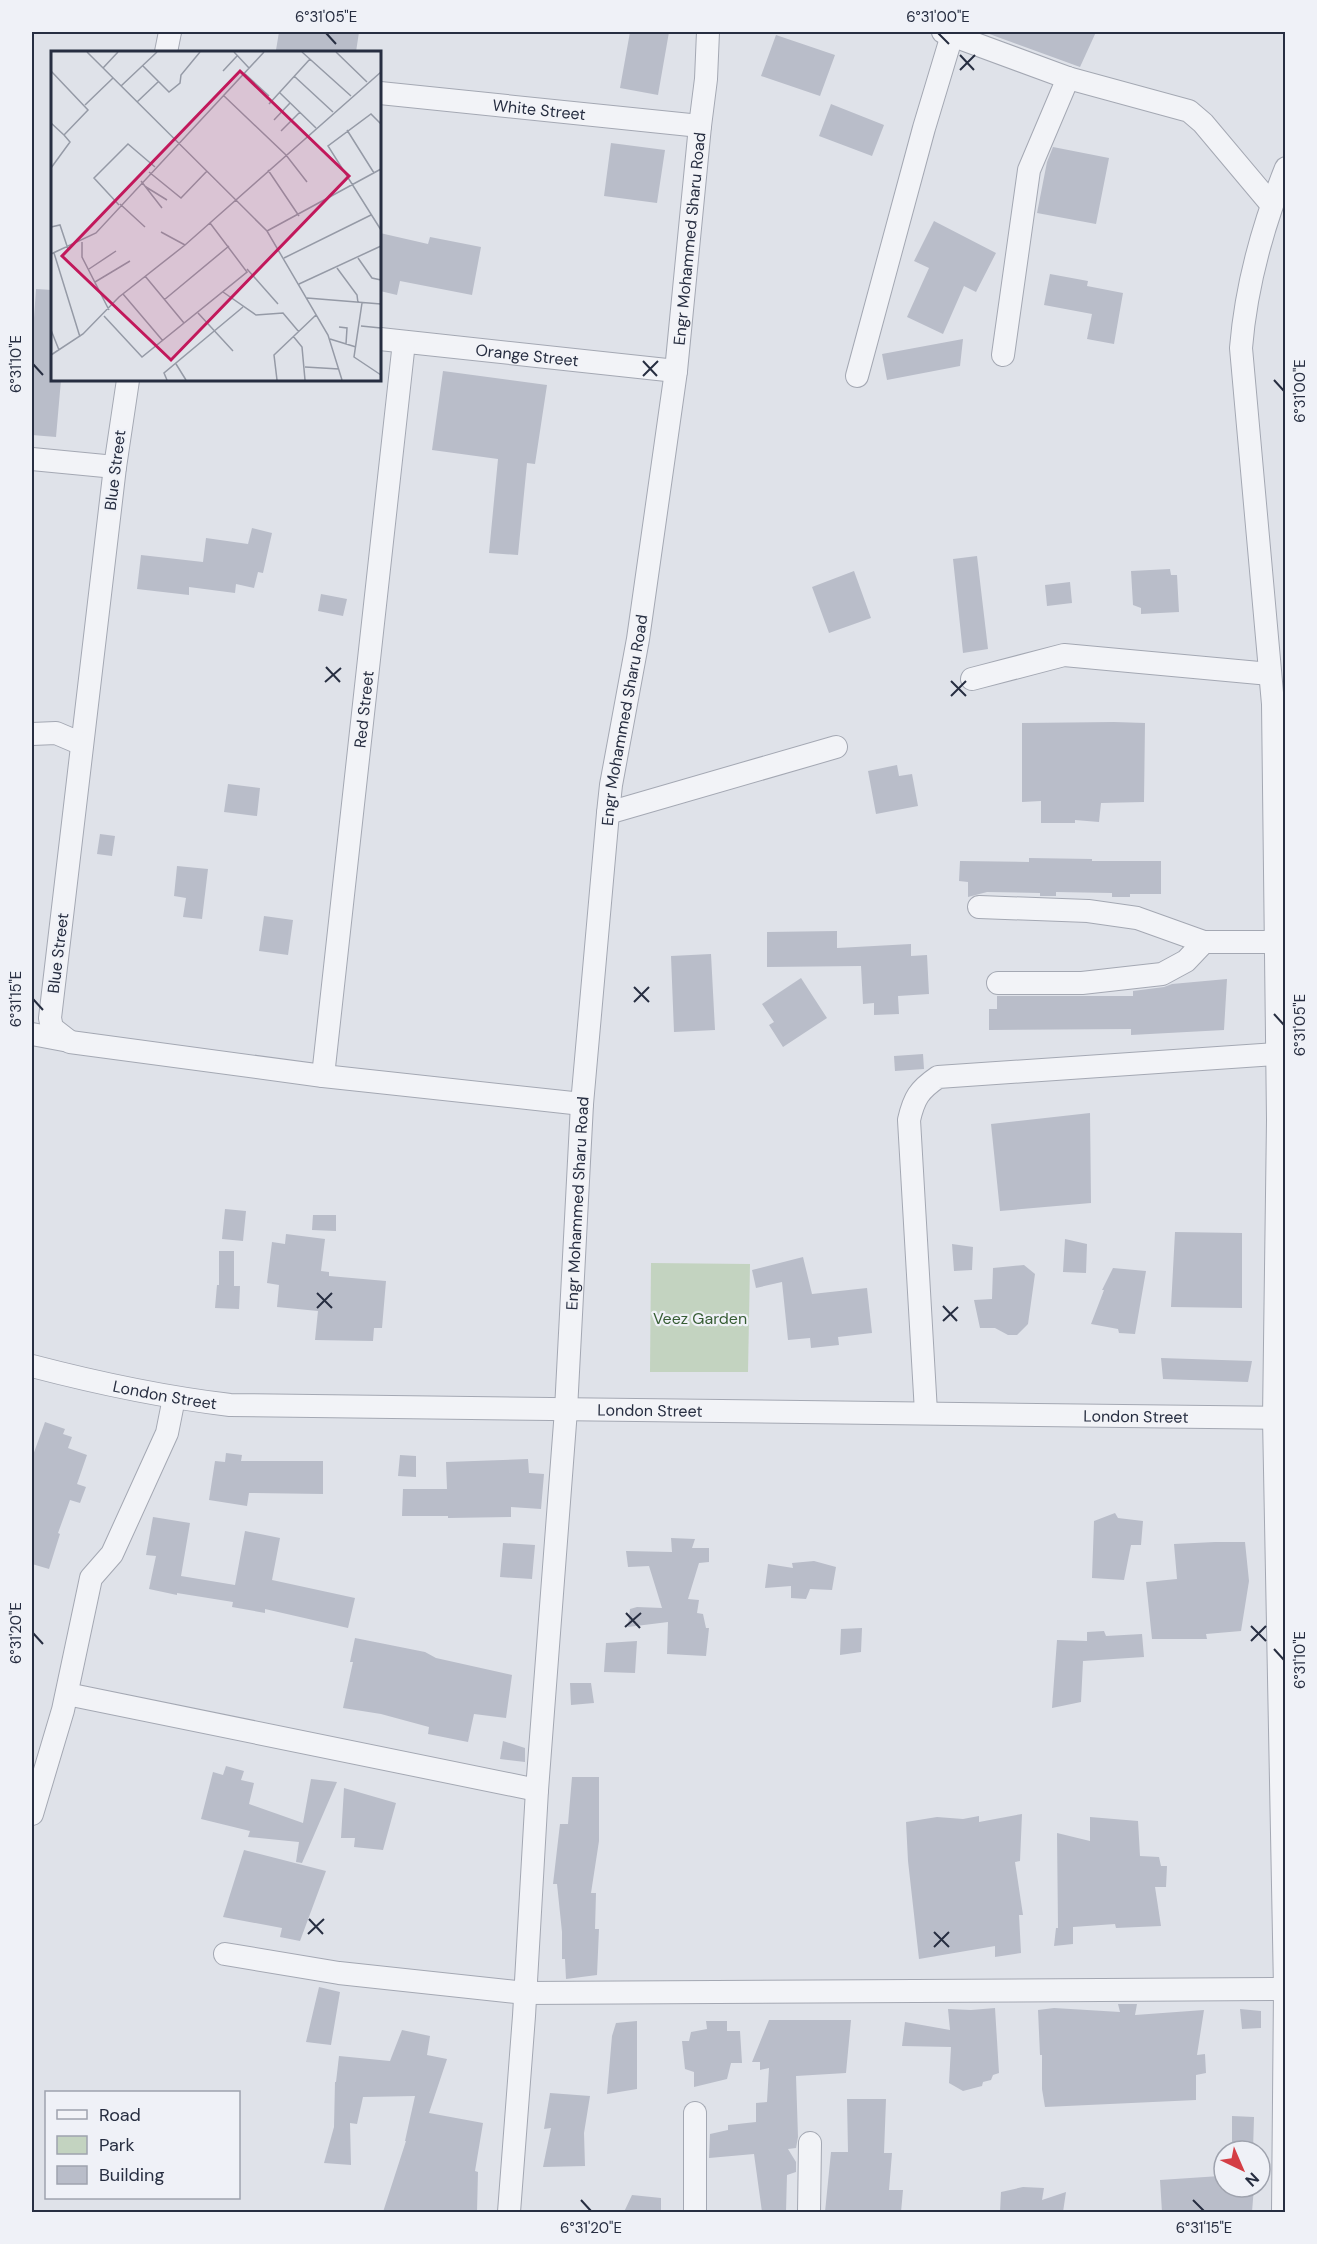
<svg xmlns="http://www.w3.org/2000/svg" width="1317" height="2244" font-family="'DM Sans',sans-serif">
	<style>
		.green { fill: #c3d3c0 }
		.building { fill: #b9bdc9 }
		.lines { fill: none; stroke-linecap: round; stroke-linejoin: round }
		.street-casing { stroke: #a4a8b3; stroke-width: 24 }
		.street { stroke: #f2f3f7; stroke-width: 22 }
		.ticks { fill: none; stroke: #272e41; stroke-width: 2 }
		.labels { text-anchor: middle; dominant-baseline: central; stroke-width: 4.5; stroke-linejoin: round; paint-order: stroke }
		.street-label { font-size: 16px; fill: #272e41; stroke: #eff1f7 }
		.park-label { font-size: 16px; fill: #375d34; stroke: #eff1f7 }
		.inset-road { fill: none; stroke: #959aa6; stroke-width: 1.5 }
		.view { fill: #c2185b; fill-opacity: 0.15; stroke: #c2185b; stroke-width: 3 }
		.inset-edge { fill: none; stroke: #272e41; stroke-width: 3 }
		.neatline { fill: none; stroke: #272e41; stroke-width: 2 }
		.ticks-label { font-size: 15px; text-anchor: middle; fill: #272e41 }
	</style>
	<rect width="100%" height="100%" fill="#dfe2e9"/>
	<!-- green -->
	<path class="green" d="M651,1263L750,1264L748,1372H650Z"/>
	<!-- building -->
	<path class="building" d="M279,32H359L356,52H293L276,50Z
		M630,32H669L658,95L620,88Z
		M984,32H1096L1080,67Z
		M776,35L835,55L820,96L761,76Z
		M831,104L884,125L872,156L819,136Z
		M611,143L665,150L657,203L604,196Z
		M1053,147L1109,158L1096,224L1037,213L1047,162Z
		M934,221L996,253L976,292L964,286L943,334L907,317L929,268L914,261Z
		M380,233L428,244L430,237L481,247L472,295L400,281L397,295L380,291Z
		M1050,274L1088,281L1087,286L1123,293L1114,344L1087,339L1092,314L1044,305Z
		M36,289L52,290V380H61L56,437L32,435V347Z
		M963,339L960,366L887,380L882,354Z
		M443,371L547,385L535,464L527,463L518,555L489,553L498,459L432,450Z
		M252,528L272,533L263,573L258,572L254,588L236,584L235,593L189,587V595L137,589L141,555L203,562L206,538L248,544Z
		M977,556L988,649L963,653L953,559Z
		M1170,569L1171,575H1177L1179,612L1141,614V608L1133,605L1131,571Z
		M854,571L871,618L829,633L812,587Z
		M1070,582L1072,603L1047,606L1045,585Z
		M321,594L347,599L343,616L318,611Z
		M1114,722L1145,723L1144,802L1101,803L1099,822L1075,820V823H1041V801L1022,802V723Z
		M897,765L899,776L912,774L918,806L876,814L868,771Z
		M228,784L260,788L257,816L224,812Z
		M100,834L115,836L112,856L97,854Z
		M1029,858L1092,859V861H1161V894H1130V897H1112V893L1056,892V896H1040V893L987,892L968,897V882L959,881L960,861L1029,862Z
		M177,866L208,869L202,919L183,917L186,898L174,896Z
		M264,916L293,920L288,955L259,951Z
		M837,931V948L911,944V956L927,955L929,994L898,996L899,1014L874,1015V1003L863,1004L861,966L767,967V932Z
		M711,954L715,1030L674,1032L671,956Z
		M801,978L827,1018L783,1047L769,1025L774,1022L762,1004Z
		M1227,979L1224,1030L1131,1035V1029L989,1030V1009H997V996H1133V991L1164,987L1172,984Z
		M923,1054L924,1069L895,1071L894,1056Z
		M1090,1113L1091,1203L1000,1211L991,1124Z
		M225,1209L246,1211L243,1241L222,1239Z
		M313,1215H336V1231L312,1230Z
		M1175,1232L1242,1233V1308L1171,1307Z
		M286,1234L325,1239L321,1271L329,1272V1276L386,1281L382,1328H374L373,1341L315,1340L318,1311L277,1307L279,1285L267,1283L272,1242L285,1244Z
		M1065,1239L1087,1244L1086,1273L1063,1272Z
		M952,1244L973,1247L972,1270L954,1271Z
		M219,1251H234V1286H240L239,1309L215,1308L217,1285H219Z
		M803,1257L812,1294L867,1288L872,1333L838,1337L839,1345L811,1348L810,1338L788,1340L782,1282L756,1288L752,1270Z
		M1024,1265L1035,1274L1028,1324L1017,1335H1008L995,1328H980L974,1300L992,1299L993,1268Z
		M1113,1268L1146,1271L1135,1334L1119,1333L1118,1329L1091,1324L1104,1290H1102Z
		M1161,1358L1252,1361L1248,1382L1163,1379Z
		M45,1422L65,1429L63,1434L72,1437L68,1448L87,1455L77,1484L86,1487L80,1503L70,1500L58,1533L60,1534L49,1569L32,1564V1458Z
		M226,1453L242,1455L241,1461H323V1494L249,1493L247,1506L209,1500L215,1461L225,1462Z
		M400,1455L416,1456V1477L398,1476Z
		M528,1459L529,1473L544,1474L541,1509L511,1507V1517L448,1518V1516H402L403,1489H447L446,1462Z
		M1115,1513L1118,1518L1143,1521L1141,1545H1131L1124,1580L1092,1578L1094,1521Z
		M153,1517L190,1523L181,1576L235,1585L245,1531L280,1538L272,1580L355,1598L348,1628L265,1609V1613L232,1607L233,1602L177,1593V1595L149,1589L156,1556L146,1555Z
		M671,1538L695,1539L692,1548H709V1562L699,1563L688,1599L699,1600L697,1613L703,1614L706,1628H709L706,1656L667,1654L668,1622L628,1627L630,1609L637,1607L662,1608L649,1566L628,1567L626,1551L672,1552Z
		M1215,1542H1245L1249,1581L1241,1631L1206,1634L1207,1639H1152L1146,1582L1177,1579L1174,1544Z
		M503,1543L535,1545L532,1579L500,1577Z
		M814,1561L836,1567L832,1590L810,1589L806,1599L791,1598V1586L765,1588L768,1564L793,1568L792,1563Z
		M862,1628L861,1652L840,1655L841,1629Z
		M1104,1631L1106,1636L1142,1634L1144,1657L1083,1661L1081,1702L1052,1708L1057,1640L1087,1641V1632Z
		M355,1638L425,1652L436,1658L512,1675L506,1718L474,1714L468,1742L428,1734L429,1727L381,1714L343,1708L353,1662H350Z
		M637,1641L635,1673L604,1672L606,1643Z
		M570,1683H591L594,1703L571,1705Z
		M503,1741L525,1748V1762L500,1759Z
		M226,1766L244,1771L241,1780L254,1783L249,1804L303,1823L311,1779L337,1782L302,1863L296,1862L299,1842L248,1837L250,1831L201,1819L213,1772L223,1775Z
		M572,1777H599V1841L591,1893H596L595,1929H599L597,1975L566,1979L565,1959H562V1932L557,1884H553L560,1824H568Z
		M344,1788L396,1803L383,1850L354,1847L355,1838H341Z
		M1022,1814L1020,1861L1015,1862L1023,1915H1019L1021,1953L995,1957V1946L919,1959L908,1861L906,1822L937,1817L963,1819L979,1816V1822Z
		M1090,1817L1138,1821L1140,1856L1159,1857L1161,1866H1167L1166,1887H1155L1161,1926L1116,1928L1115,1924L1073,1927V1944L1054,1946L1056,1928H1058L1057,1833L1090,1841Z
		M244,1850L326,1871L300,1941L280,1937L282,1928L223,1917Z
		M319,1987L340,1992L331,2045L306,2042Z
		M1118,2004H1137L1135,2015L1204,2010L1197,2055L1205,2054L1206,2073L1196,2075V2100L1045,2107L1042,2089V2055H1040L1038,2010L1054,2008L1120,2012Z
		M995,2008L999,2073L993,2075L991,2080L983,2082L982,2086L963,2091L949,2083L951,2047L902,2046L905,2022L950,2030L948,2009L971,2010Z
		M1240,2009L1261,2011V2028L1242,2029Z
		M769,2020H851L846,2073L796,2076L798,2137L796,2148L788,2149L796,2162V2172L787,2175L786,2212H762L754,2154L709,2158L710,2134L728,2130V2125L756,2122V2103L767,2102L769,2068L760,2070V2062H752Z
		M637,2021V2089L607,2094L612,2036L616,2023Z
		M706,2021H727V2031H740L742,2063H731L727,2079L694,2087V2072L685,2069L682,2041H689L691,2032L707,2029Z
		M402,2030L430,2036L427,2055L447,2059L429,2113L483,2123L475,2171L478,2172L477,2212H383L406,2141H405L415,2096L363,2097L357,2124L350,2123L351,2165L324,2163L334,2127L335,2082H336L339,2056L390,2061Z
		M550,2093L590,2096L584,2133L585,2166L543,2167L551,2128L544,2129Z
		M847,2099H886L884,2153H892L889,2190H903L901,2212H825L831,2152H848Z
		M1232,2116L1254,2117L1253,2151H1232Z
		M1220,2176V2187H1254L1252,2212H1162L1160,2180Z
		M1023,2187L1044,2188L1042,2200L1066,2192L1063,2212H1000L1001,2192Z
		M632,2195L661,2198V2212H624Z"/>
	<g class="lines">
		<defs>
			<g id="street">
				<path d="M943,32L1068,78L1189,111L1203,123L1271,204"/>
				<path d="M166,52L170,32"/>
				<path id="s1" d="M380,93L700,126"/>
				<path id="s2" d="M380,339L676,371"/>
				<path d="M1003,355L1029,170L1068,78"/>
				<path d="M857,376L924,128L952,35"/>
				<path d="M128,380L115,467L50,1018L52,1028L70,1042L323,1076L582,1104"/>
				<path d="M32,459L115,467"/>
				<path d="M972,679L1064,655L1270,674"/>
				<path d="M32,734L56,733L82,744"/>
				<path d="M608,813L836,747"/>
				<path d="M979,907L1088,911L1137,918L1204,942H1276"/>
				<path d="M998,983H1082L1162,974L1186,961L1204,942"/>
				<path d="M32,1034L69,1041"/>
				<path id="s3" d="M323,1076L404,342"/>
				<path id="s4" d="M32,1366C97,1383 163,1397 230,1405L1286,1418"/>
				<path d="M926,1412L909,1120C914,1098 919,1090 938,1077L1277,1054"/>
				<path d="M67,1694L537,1790"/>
				<path d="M32,1814L63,1710L91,1578L112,1554L167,1433L174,1398"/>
				<path d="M225,1954L339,1973L525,1993L1285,1989"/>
				<path d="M695,2113V2212"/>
				<path id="s5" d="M509,2212L524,2016L537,1790L566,1410L582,1104L608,813L611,785L638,639L676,371L700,126L706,79L708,32"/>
				<path d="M809,2212L810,2143"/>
				<path d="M1283,2212L1285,1989L1274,1418L1278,1120L1273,704L1241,348C1246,287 1263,225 1286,168"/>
			</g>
		</defs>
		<!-- street casing -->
		<use href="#street" class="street-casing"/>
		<!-- street -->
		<use href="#street" class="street"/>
	</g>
	<!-- ticks -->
	<path class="ticks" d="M326,33L336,44M938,33L949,44M960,55L974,70M960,70L975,55M643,361L657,376M33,364L43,375M643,376L658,361M1274,380L1284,391M326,667L340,682M951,681L966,696M325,682L341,668M951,696L966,681M634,987L649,1002M33,999L43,1010M634,1002L649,987M1274,1014L1284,1025M317,1293L332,1308M943,1306L957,1321M317,1308L332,1293M943,1321L958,1307M626,1613L640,1628M1251,1626L1266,1641M625,1627L641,1613M33,1633L43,1644M1251,1641L1266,1626M1274,1649L1284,1660M309,1919L323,1934M934,1932L949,1947M308,1934L324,1919M934,1947L949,1932M581,2200L591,2211M1193,2200L1204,2211"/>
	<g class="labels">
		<!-- street labels -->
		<g class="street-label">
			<text stroke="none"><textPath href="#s1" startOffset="160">White Street</textPath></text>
			<text stroke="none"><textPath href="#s5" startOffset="1983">Engr Mohammed Sharu Road</textPath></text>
			<text stroke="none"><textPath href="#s2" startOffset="148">Orange Street</textPath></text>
			<text transform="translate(115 470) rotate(-83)">Blue Street</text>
			<text stroke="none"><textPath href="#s3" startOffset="369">Red Street</textPath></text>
			<text stroke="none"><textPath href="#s5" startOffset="1497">Engr Mohammed Sharu Road</textPath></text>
			<text transform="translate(58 953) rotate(-83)">Blue Street</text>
			<text stroke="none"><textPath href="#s5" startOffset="1011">Engr Mohammed Sharu Road</textPath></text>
			<text stroke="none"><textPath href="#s4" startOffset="136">London Street</textPath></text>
			<text stroke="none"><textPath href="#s4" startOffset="622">London Street</textPath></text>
			<text stroke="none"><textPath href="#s4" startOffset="1108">London Street</textPath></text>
		</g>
		<!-- park labels -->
		<g class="park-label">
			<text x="700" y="1318">Veez Garden</text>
		</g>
	</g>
	<!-- overview -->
	<g transform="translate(51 51)">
		<rect width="330" height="330" fill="#dfe2e9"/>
		<path class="inset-road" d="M36,1L216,180L277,284L291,329M183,1L198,17M251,1L300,45M285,1L316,31M92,15L118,41L129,32L130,24L149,1M52,17L67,1M0,20L37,59L13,84L0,72M172,20L186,5M193,22L218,45M243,25L282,61M70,35L106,1M229,42L265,77M172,44L235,104L256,131M86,51L107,31M218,53L259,8M34,54L62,27M223,69L239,52M330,73L320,63L277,95L330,179M296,79L323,122M230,80L249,61M0,117L19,91L13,84M217,119L248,165M98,121L130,147L156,120M90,130L111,157M95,136L116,149M69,153L94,176M68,154L43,127L77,93L104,116M0,176L9,174L17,198M216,180L330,118M110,181L134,194M31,191V206L58,259M3,202L29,286M0,203L45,182L213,1M233,207L320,164M307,207L321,227L330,229M286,217L306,244L307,252M38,218L65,200M196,218L227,253M94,225L133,272M44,231L79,210M248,233L330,195M172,241L205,264L232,262L248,281M72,243L112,290M256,247L330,253M113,249L178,195M311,252L303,306L330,324M147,262L182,300M53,265L91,306L196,221L159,172M310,275L330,277M288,276L296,277L295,293M0,279L8,299M242,285L251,296L254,329M279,288L305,296M0,304L32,283L68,246L134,194L330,21M125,313L135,329M254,316L288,318M116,329L113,322L192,256M226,329L223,304L265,264"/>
		<path class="view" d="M189,20L298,125L120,309L11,205Z"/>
		<rect width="330" height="330" class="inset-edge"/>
	</g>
	<!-- border -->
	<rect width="1317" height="2244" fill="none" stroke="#eff1f7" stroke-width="66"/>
	<!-- legend -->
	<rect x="45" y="2091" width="195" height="108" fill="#eff1f7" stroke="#9fa3ae" stroke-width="1.5"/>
	<rect x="57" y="2110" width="30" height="9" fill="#f2f3f7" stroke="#9fa3ae" stroke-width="1.5"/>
	<text x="99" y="2121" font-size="18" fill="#272e41">Road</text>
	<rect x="57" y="2136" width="30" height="18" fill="#c3d3c0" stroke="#9fa3ae" stroke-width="1.5"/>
	<text x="99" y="2151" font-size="18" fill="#272e41">Park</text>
	<rect x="57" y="2166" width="30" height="18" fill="#b9bdc9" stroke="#9fa3ae" stroke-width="1.5"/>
	<text x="99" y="2181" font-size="18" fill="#272e41">Building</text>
	<!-- north arrow -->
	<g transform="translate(1242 2169) rotate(136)"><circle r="28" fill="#eff1f7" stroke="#9fa3ae" stroke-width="1.5"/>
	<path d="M0-4.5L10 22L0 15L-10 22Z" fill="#d43e45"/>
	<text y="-9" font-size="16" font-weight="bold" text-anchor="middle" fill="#272e41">N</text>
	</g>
	<rect x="33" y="33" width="1251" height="2178" class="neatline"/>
	<g class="ticks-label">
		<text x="326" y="22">6°31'05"E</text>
		<text x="938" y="22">6°31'00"E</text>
		<text transform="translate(16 364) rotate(-90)" y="5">6°31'10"E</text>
		<text transform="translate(1300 391) rotate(-90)" y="5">6°31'00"E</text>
		<text transform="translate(16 999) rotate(-90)" y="5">6°31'15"E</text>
		<text transform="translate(1300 1025) rotate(-90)" y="5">6°31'05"E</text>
		<text transform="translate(16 1633) rotate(-90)" y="5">6°31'20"E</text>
		<text transform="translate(1300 1660) rotate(-90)" y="5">6°31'10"E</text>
		<text x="591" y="2233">6°31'20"E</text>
		<text x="1204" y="2233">6°31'15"E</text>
	</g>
</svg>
